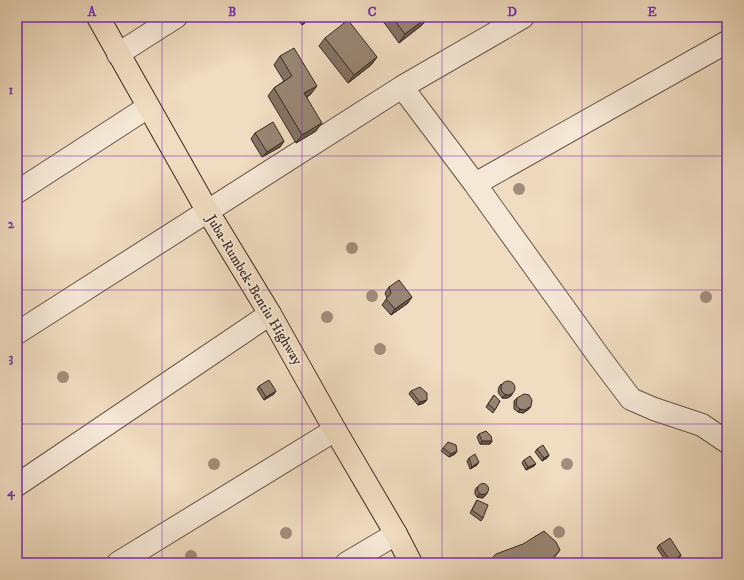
<svg xmlns="http://www.w3.org/2000/svg" width="744" height="580" font-family="'IM FELL DW Pica',serif">
	<style>
		.lines { fill: none; stroke-linecap: round; stroke-linejoin: round }
		.minor-casing { stroke: #665549; stroke-width: 24 }
		.major-casing { stroke: #382821; stroke-width: 24 }
		.minor { stroke: #f5e8d6; stroke-width: 22 }
		.major { stroke: #f0dcc0; stroke-width: 22 }
		.tree { fill: #a08d7b }
		.wall { fill: #837364; stroke: #382821 }
		.shaded-wall { fill: #6a5e51; stroke: #382821 }
		.building { fill: #988674; stroke: #382821 }
		.grid { fill: none; stroke: #7b2cbf; stroke-width: 1; stroke-opacity: 0.55 }
		.labels { text-anchor: middle; dominant-baseline: central; stroke-width: 4; stroke-linejoin: round; paint-order: stroke }
		.street-label { font-size: 14px; fill: #382821; stroke: #f5e8d6 }
		.neatline { fill: none; stroke: #7b2cbf; stroke-width: 1.5 }
		.grid-label { font-size: 13px; text-anchor: middle; font-weight: bold; fill: #7b2cbf }
	</style>
	<rect width="100%" height="100%" fill="#f0dcc0"/>
	<filter id="stains"><feTurbulence type="fractalNoise" baseFrequency=".005" numOctaves="4"/><feColorMatrix values="0 0 0 0 .2 0 0 0 0 .09 0 0 0 0 .02 0 0 0 .5 -.17"/></filter>
	<radialGradient id="worn" r=".72"><stop offset=".6" stop-color="#630" stop-opacity="0"/><stop offset="1" stop-color="#630" stop-opacity=".3"/></radialGradient>
	<g class="lines">
		<defs>
			<path id="minor" d="M727,42L475,184L600,358L631,399L654,409L702,425L727,442
				M118,54L176,17
				M402,87L475,184
				M17,192L148,107
				M17,333L402,87L523,17
				M17,485L270,314
				M118,563L335,430
				M347,563L396,534"/>
			<path id="major" d="M98,17L208,212L270,314L335,430L396,534L411,563"/>
		</defs>
		<!-- minor casing -->
		<use href="#minor" class="minor-casing"/>
		<!-- major casing -->
		<use href="#major" class="major-casing"/>
		<!-- minor -->
		<use href="#minor" class="minor"/>
		<!-- major -->
		<use href="#major" class="major"/>
	</g>
	<!-- trees -->
	<g class="tree">
		<circle cx="519" cy="189" r="6"/>
		<circle cx="352" cy="248" r="6"/>
		<circle cx="372" cy="296" r="6"/>
		<circle cx="706" cy="297" r="6"/>
		<circle cx="327" cy="317" r="6"/>
		<circle cx="380" cy="349" r="6"/>
		<circle cx="63" cy="377" r="6"/>
		<circle cx="214" cy="464" r="6"/>
		<circle cx="567" cy="464" r="6"/>
		<circle cx="559" cy="532" r="6"/>
		<circle cx="286" cy="533" r="6"/>
		<circle cx="191" cy="556" r="6"/>
	</g>
	<!-- wall -->
	<path class="wall" d="M296,17H313L302,25Z
		M380,17H428L422,25L399,43Z
		M325,38L377,57L371,65L348,83L319,46Z
		M280,56L311,94L307,97L316,131L296,143L268,96L274,88L284,81L274,65Z
		M255,133L284,141L280,147L262,157L251,139Z
		M389,287L408,303L391,315L382,305L387,298L385,293Z
		M501,384L511,396L507,398H502L498,392L499,387Z
		M259,386L274,394L264,400L257,389Z
		M411,391L427,400L424,403L418,405L409,394Z
		M494,395L500,401L493,413L486,407Z
		M517,398L531,406L529,409L523,413L518,412L514,409V401Z
		M479,434L492,441L490,444H480L477,437Z
		M443,448L457,451L455,454L449,457L441,451Z
		M537,449L549,455L547,458L542,461L535,452Z
		M469,458L477,465L470,469L467,461Z
		M524,460L536,464L534,466L526,470L522,463Z
		M477,487L488,492L483,498L477,497L475,494V490Z
		M477,500L483,518L481,521L470,513Z
		M659,545L681,555L679,558L672,563H667L657,548Z
		M492,558L554,559L550,563H488Z"/>
	<!-- shaded-wall -->
	<path class="shaded-wall" d="M308,17H313L302,25Z
		M428,17L422,25L399,43L405,34Z
		M377,57L371,65L348,83L354,75Z
		M317,86L311,94L298,102L304,93Z
		M322,123L316,131L296,143L302,135Z
		M284,141L280,147L262,157L267,152Z
		M412,297L408,303L391,315L395,309Z
		M276,391L274,394L264,400L266,397Z
		M513,393L511,396L507,398H502L505,395Z
		M427,400L424,403L418,405L420,402Z
		M531,406L529,409L523,413L518,412L520,409Z
		M482,441H492L490,444H480Z
		M457,451L455,454L449,457L451,454Z
		M549,455L547,458L542,461L544,458Z
		M479,462L477,465L470,469L472,467Z
		M536,464L534,466L526,470L528,467Z
		M488,492L483,498L477,497L479,494Z
		M560,550L550,563H544Z
		M681,555L679,558L672,563H670Z"/>
	<!-- building -->
	<path class="building" d="M392,17H428L405,34Z
		M348,20L377,57L354,75L325,38Z
		M294,48L317,86L304,93L322,123L302,135L274,88L292,76L280,56Z
		M273,122L284,141L267,152L255,133Z
		M399,280L412,297L395,309L386,299L391,293L389,287Z
		M269,380L276,391L266,397L259,386Z
		M501 388a7 7 0 1 1 14 0a7 7 0 1 1-14 0Z
		M420,387L427,393V400L420,402L411,391Z
		M524,394L529,395L532,400L531,406L525,410L520,409L516,406L517,398Z
		M494,395L500,401L495,410L488,404Z
		M486,431L491,436L492,441H482L479,434Z
		M448,442L456,445L457,451L451,454L443,448Z
		M543,445L549,455L544,458L537,449Z
		M475,454L479,462L472,467L469,458Z
		M530,456L536,464L528,467L524,460Z
		M477.5 489a5.5 5.5 0 1 1 11 0a5.5 5.5 0 1 1-11 0Z
		M477,500L488,505L483,518L472,510Z
		M544,531L556,542L560,550L553,558L544,563H493L492,558L496,554L523,544Z
		M670,538L681,555L671,562L659,545Z"/>
	<!-- grid -->
	<path class="grid" d="M162,17V563M302,17V563M442,17V563M582,17V563M17,156H727M17,290H727M17,424H727"/>
	<g class="labels">
		<!-- street labels -->
		<g class="street-label">
			<text transform="translate(254 290) rotate(59)">Juba-Rumbek-Bentiu Highway</text>
		</g>
	</g>
	<!-- margin -->
	<rect width="744" height="580" fill="none" stroke="#f0dcc0" stroke-width="44"/>
	<rect x="22" y="22" width="700" height="536" class="neatline"/>
	<g class="grid-label">
		<text x="92" y="16">A</text>
		<text x="232" y="16">B</text>
		<text x="372" y="16">C</text>
		<text x="512" y="16">D</text>
		<text x="652" y="16">E</text>
		<text x="11" y="94">1</text>
		<text x="11" y="228">2</text>
		<text x="11" y="362">3</text>
		<text x="11" y="496">4</text>
	</g>
	<rect width="100%" height="100%" filter="url(#stains)"/>
	<rect width="100%" height="100%" fill="url(#worn)"/>
</svg>
